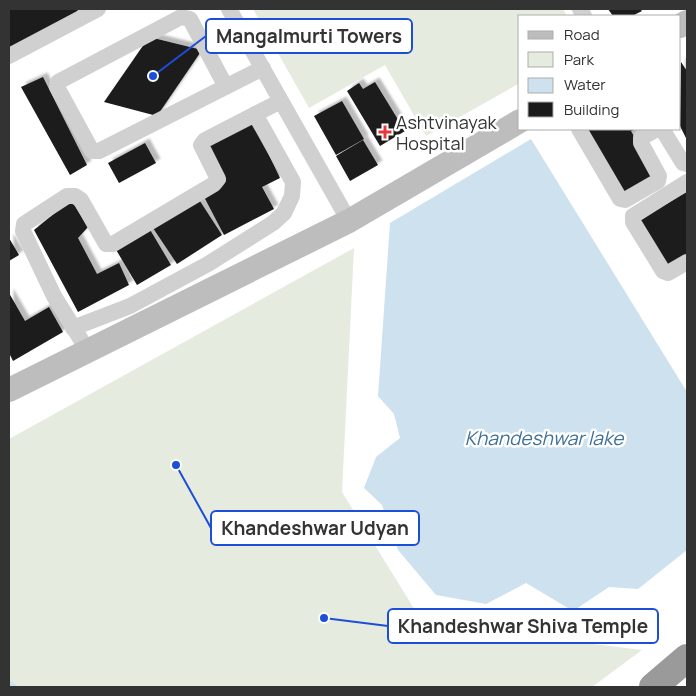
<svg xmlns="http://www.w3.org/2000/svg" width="696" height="696" font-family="Manrope,sans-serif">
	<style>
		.green { fill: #e5ecdf }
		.water { fill: #cee1ef }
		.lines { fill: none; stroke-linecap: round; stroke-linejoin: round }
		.stream { stroke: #cee1ef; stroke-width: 5 }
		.building { fill: #1a1a1a; filter: url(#shadow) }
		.street { stroke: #d0d0d0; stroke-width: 16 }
		.secondary { stroke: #bdbdbd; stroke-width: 24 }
		.highway { stroke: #9a9a9a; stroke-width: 28 }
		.poi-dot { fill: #ea353b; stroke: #fff; stroke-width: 2 }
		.labels { text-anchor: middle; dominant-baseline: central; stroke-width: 5; stroke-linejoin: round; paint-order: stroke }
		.poi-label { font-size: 18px; fill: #333; stroke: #fff; text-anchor: start }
		.water-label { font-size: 19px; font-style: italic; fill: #3d7199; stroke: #fff }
		.leader { fill: none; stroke: #1d4ed8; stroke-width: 2 }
		.callout-dot { fill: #1d4ed8; stroke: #fff; stroke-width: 2 }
		.callout { fill: #fff; stroke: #1d4ed8; stroke-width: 2 }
		.callout-label { font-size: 19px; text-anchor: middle; font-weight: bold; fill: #333 }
	</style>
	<defs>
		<filter id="shadow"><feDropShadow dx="4.5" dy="-4.5" stdDeviation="1" flood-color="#0004"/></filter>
	</defs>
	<rect width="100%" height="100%" fill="#fff"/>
	<!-- green -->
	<path class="green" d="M253,9H563L567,16H520V83L426,136L385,65L309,108Z
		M354,248L342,492L423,623L642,650L592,687H9V439Z"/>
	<!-- water -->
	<path class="water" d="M531,139L687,392V550L638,589L609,587L573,611L526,583L486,604L436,595L398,550L382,505L364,488L376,457L400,438L394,414L378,396L390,223Z"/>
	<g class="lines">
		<!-- stream -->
		<path class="stream" d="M9,683L15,687"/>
	</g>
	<!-- building -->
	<path class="building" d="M9,9H77L78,11L9,49Z
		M608,9H640L642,11L632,16H613Z
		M149,37L202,50L157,116L104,102Z
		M681,62L687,71V140L680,126Z
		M43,77L87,165L70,175L21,87Z
		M375,82L405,131L380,146L347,91L359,83L363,89Z
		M342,101L364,139L336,155L314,116Z
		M253,122L280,178L262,187L274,209L224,235L202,193L226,181L208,143Z
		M587,129H636L631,131L656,176L624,196Z
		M363,140L378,165L350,181L336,156Z
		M145,143L156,163L119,183L108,163Z
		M687,192V257L666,269L639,220Z
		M196,195L222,235L177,264L151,225Z
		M71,200L88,227L78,238L97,274L119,263L129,285L78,312L34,230Z
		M149,228L171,265L137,285L115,248Z
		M9,238L19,255L9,261Z
		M9,293L25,321L49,307L63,332L13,361L9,353Z"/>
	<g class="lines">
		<!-- street -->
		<path class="street" d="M229,9L349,221
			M580,9L584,16
			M9,56L98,9
			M226,87L190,19L181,17L58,82L57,87L92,151H99L263,68
			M579,129L620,199L625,200L658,181L659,176L641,143V138L657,129
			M662,129L683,163L687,164
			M687,182L633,216V222L663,271L668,273L687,262
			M73,328L130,306L208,264L273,223L284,213L292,196L293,182L255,114
			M88,351L54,296L23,231L24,224L67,196H75L81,200L106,244H113L214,184L218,179L201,145L205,140L281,101"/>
		<!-- secondary -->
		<path class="secondary" d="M680,26L687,22
			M9,390L349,221L520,121"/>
		<!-- highway -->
		<path class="highway" d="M653,687L687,658"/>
	</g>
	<!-- markers -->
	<path class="poi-dot" d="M382.5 124.5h5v5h5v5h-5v5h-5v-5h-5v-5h5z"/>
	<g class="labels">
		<!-- poi labels -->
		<g class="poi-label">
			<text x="396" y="122">Ashtvinayak<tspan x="396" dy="21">Hospital</tspan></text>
		</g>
		<!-- water labels -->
		<g class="water-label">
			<text x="544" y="438">Khandeshwar lake</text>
		</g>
	</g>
	<!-- callouts -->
	<path class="leader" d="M153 76L206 36M176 465L211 528M324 618L388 626"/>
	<g class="callout-dot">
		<circle cx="153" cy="76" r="5"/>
		<circle cx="176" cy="465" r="5"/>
		<circle cx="324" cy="618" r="5"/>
	</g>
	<g class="callout">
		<rect x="206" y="19" width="206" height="34" rx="5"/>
		<rect x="211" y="511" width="208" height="34" rx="5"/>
		<rect x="388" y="609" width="270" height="34" rx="5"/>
	</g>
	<g class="callout-label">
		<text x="309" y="43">Mangalmurti Towers</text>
		<text x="315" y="535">Khandeshwar Udyan</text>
		<text x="523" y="633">Khandeshwar Shiva Temple</text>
	</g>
	<!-- border -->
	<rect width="696" height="696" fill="none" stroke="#333333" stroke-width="20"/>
	<!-- legend -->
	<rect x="518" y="15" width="162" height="115" fill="#ffffff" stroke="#adadad"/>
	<rect x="528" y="31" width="25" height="8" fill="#bdbdbd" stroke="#adadad"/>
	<text x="564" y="40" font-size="15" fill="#333333">Road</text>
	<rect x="528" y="52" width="25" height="15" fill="#e5ecdf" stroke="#adadad"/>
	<text x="564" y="65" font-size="15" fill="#333333">Park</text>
	<rect x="528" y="78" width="25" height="15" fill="#cee1ef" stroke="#adadad"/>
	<text x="564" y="90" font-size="15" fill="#333333">Water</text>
	<rect x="528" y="102" width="25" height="15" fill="#1a1a1a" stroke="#adadad"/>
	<text x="564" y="115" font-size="15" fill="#333333">Building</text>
</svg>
